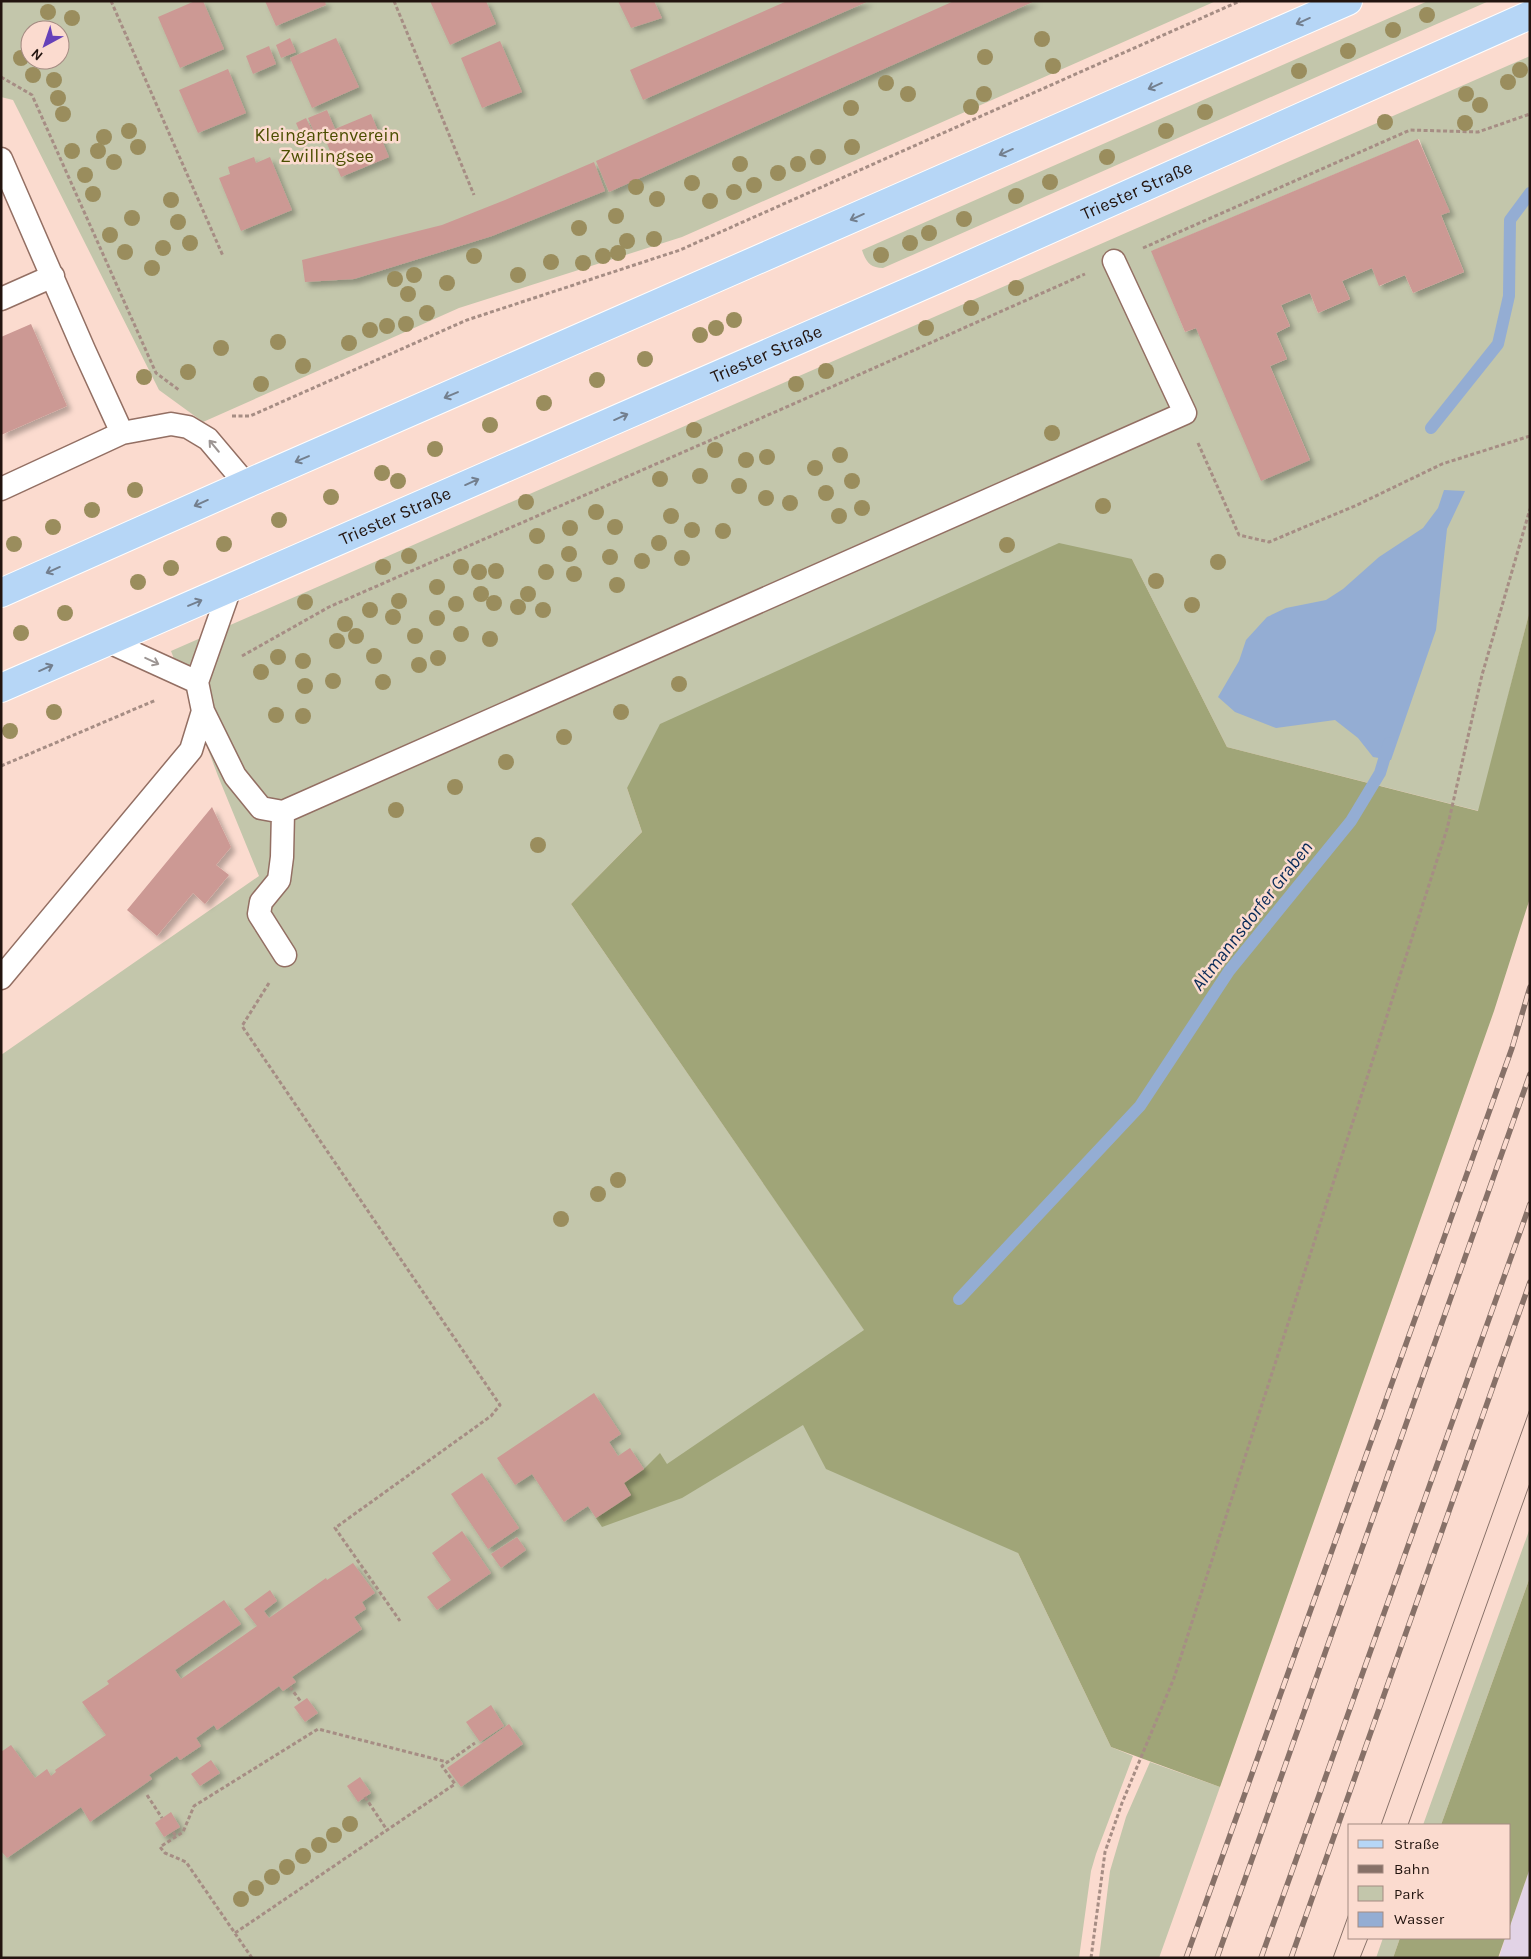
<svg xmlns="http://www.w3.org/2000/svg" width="1531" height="1959" font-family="Karla,sans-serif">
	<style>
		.industrial { fill: #e2d3e6 }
		.green { fill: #c3c6ab; fill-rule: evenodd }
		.forest { fill: #a0a578 }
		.water { fill: #94add3 }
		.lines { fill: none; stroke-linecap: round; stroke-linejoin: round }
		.stream { stroke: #94add3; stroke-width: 12 }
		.building { fill: #cc9994; filter: url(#shadow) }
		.lane-casing { stroke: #936f63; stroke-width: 25 }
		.primary-casing { stroke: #fff; stroke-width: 30 }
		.path { stroke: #a68d84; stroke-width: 3; stroke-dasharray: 4 2.5; stroke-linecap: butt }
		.lane { stroke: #fff; stroke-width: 22 }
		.primary { stroke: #b6d6f6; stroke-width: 28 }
		.tram { stroke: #877168; stroke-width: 1 }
		.rail-casing { stroke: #877168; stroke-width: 5.5 }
		.rail { stroke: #fbdbcf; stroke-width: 4; stroke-dasharray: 11; stroke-linecap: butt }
		.tree { fill: #9a8d5d }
		.oneway { stroke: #737f8e }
		.oneway2 { stroke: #9c9593 }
		.labels { text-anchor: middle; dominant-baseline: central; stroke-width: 5; stroke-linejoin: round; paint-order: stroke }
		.park-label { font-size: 18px; fill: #4b4e00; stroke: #fbdbcf }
		.street-label { font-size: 18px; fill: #22140f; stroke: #fbdbcf }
		.water-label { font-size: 19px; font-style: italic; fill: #092a58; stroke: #fbdbcf }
	</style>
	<defs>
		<filter id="shadow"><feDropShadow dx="4.5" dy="4.5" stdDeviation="2.5" flood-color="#0004"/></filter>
	</defs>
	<rect width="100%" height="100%" fill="#fbdbcf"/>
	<!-- industrial -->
	<path class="industrial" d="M1530,1868V1958H1499L1505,1938H1510V1926Z"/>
	<!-- green -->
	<path class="green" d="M1,1H1216L682,237L459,308L203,422L159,390L13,100L1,97ZM30,30H60V60H30Z
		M1428,1H1489L883,268C870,268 866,262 862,250Z
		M1530,56V610L1479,811L1227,747L1132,559L627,788L642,832L571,904L1018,1553L1111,1747L1133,1756L1096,1854L1091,1871L1079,1958H1V1055L259,876L218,776L171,651ZM1419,139L1449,211L1441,215L1464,272L1413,293L1405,275L1380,286L1372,268L1342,281L1350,299L1318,313L1310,293L1281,305L1290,326L1276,333L1287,359L1270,366L1310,460L1196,328L1185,332L1152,251Z
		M1530,1528V1577L1441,1825H1423Z
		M1150,1762L1220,1787L1159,1958H1099L1110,1871L1126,1817Z
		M1383,1938H1400L1393,1958H1376Z"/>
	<!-- forest -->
	<path class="forest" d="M1059,543L1132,559L1227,747L1478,811L1530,610V898L1494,1011L1220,1787L1111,1747L1018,1553L826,1469L803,1425L682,1498L602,1527L596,1518L631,1495L624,1483L644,1469L660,1453L667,1464L864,1330L571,904L642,832L627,788L660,724Z
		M1530,1577V1868L1510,1926V1825H1441Z
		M1400,1938H1505L1498,1958H1393Z"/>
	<!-- water -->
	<path class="water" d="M1444,490L1465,491L1447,529L1436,630L1391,760L1373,757L1358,738L1335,720L1276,728L1235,712L1218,697L1239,661L1246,640L1267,617L1286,608L1326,600L1343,589L1379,557L1423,528L1438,508Z"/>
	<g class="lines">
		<!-- stream -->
		<path class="stream" d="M1431,428L1498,344L1509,296L1510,220L1530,193
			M959,1299L1140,1106L1229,971L1351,821L1380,773L1389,743"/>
	</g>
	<!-- building -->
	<path class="building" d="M195,1H203L224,49L180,68L158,17Z
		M265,1H325L326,5L276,26Z
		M430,1H486L496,24L450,45Z
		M618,1H654L662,18L631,28Z
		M787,1H869L643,100L630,70Z
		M954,1H1035L609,192L596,161Z
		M290,38L296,52L281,58L276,45Z
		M336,38L359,87L312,108L290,58Z
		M500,41L522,92L482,108L461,58Z
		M269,46L276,64L253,74L246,56Z
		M228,69L246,113L198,133L179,90Z
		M327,110L335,129L371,114L389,157L341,177L323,134L316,137L308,118Z
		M306,118L313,132L302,137L296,123Z
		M1418,139L1450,212L1441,215L1464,272L1413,293L1405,275L1379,286L1372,268L1342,281L1350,299L1318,313L1310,293L1281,305L1290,326L1276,333L1287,359L1270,366L1310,460L1261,481L1196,328L1185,332L1151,251Z
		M254,157L256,163L270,157L292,210L241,231L219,178L230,174L228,167Z
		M594,162L605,191L492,236L354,279L305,282L302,260L442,225L505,200Z
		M31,324L67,406L1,435V337Z
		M212,807L231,847L216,865L229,875L205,904L193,893L157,936L127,910Z
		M594,1393L621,1434L609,1442L618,1456L630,1448L644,1469L624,1483L631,1495L596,1518L588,1506L564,1522L532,1474L515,1485L497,1458Z
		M482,1473L519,1528L488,1549L451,1494Z
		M462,1531L491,1573L437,1610L427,1597L451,1580L432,1553Z
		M517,1537L526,1550L501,1568L491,1554Z
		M353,1563L375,1593L362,1602L366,1609L354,1617L362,1629L292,1677L296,1682L283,1691L279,1686L217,1730L214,1725L196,1738L201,1746L180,1760L177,1756L149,1775L152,1779L90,1822L81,1807L7,1858L1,1851V1752L11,1745L35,1778L47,1769L51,1776L56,1772L55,1770L106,1735L82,1702L109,1684L107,1681L224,1600L241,1624L175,1670L181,1679L257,1626L244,1609L270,1590L277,1601L264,1611L269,1618L326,1578L327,1580Z
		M307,1698L318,1713L305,1722L294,1707Z
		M491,1705L504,1726L480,1742L466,1722Z
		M509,1724L523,1744L461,1787L447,1768Z
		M211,1760L220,1773L200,1786L191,1774Z
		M360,1777L371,1793L358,1802L347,1786Z
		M171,1812L180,1827L164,1837L155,1823Z"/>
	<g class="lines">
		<defs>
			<path id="lane" d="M1,159L84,350L122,433
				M1,299L53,276
				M1,489L122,433L171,424L188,427L208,439L246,484
				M107,641L197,682
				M203,711L235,776L261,808L283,812L1185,413L1114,261
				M283,812L282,857L279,880L261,902L259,914L285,955
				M1,978L191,750L203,711L197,682L230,588"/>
			<g id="primary">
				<path d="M1,593L246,484L1348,1"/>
				<path id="s1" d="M1,688L938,279L1530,15"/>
			</g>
		</defs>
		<!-- lane casing -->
		<use href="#lane" class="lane-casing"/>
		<!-- primary casing -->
		<use href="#primary" class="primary-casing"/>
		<!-- path -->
		<path class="path" d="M111,1L223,256
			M394,1L474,195
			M1,77L32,95L156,373L179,390
			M1143,248L1410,130L1478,132L1530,114
			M232,416H250L467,320L680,250L1240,1
			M1198,443L1239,535L1269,542L1357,505L1442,464L1530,436
			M242,656L329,607L791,405L1085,274
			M1,766L156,700
			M269,983L242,1026L500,1405L491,1416L335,1528L400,1621
			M290,1687L301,1702
			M147,1795L162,1818
			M365,1797L387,1830
			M173,1832L176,1836
			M235,1933L455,1784L442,1766L475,1743
			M252,1958L186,1862L165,1853L160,1847L183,1832L194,1806L318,1729L447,1762
			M1091,1958L1105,1852L1122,1803L1174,1678L1447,829L1482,675L1530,509"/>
		<!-- lane -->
		<use href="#lane" class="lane"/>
		<!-- primary -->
		<use href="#primary" class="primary"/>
		<!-- tram -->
		<path class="tram" d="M1381,1825L1530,1409
			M1408,1825L1530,1483
			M1333,1958L1350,1911
			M1360,1958L1368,1938"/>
		<defs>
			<path id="rail" d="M1186,1958L1512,1048L1530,987
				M1217,1958L1530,1074
				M1261,1958L1530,1204
				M1291,1958L1530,1282"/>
		</defs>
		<!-- rail casing -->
		<use href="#rail" class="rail-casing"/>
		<!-- rail -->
		<use href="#rail" class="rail"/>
	</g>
	<!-- trees -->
	<g class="tree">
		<circle cx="48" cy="12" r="8"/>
		<circle cx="1427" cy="15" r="8"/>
		<circle cx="72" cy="18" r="8"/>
		<circle cx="1393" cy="30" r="8"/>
		<circle cx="1042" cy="39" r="8"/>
		<circle cx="1348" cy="51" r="8"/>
		<circle cx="985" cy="57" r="8"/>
		<circle cx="21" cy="58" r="8"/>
		<circle cx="1053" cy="66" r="8"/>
		<circle cx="1520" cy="70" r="8"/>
		<circle cx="1299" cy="71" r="8"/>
		<circle cx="33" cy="75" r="8"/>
		<circle cx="54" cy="80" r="8"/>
		<circle cx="1508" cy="82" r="8"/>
		<circle cx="886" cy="83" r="8"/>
		<circle cx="908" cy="94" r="8"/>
		<circle cx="984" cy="94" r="8"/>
		<circle cx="1466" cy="94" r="8"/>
		<circle cx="58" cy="98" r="8"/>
		<circle cx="1480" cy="105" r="8"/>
		<circle cx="971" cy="107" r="8"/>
		<circle cx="851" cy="108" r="8"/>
		<circle cx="1205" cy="112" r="8"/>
		<circle cx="63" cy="114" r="8"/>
		<circle cx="1385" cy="122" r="8"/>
		<circle cx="1465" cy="123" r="8"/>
		<circle cx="129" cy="131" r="8"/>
		<circle cx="1166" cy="131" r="8"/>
		<circle cx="104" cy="137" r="8"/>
		<circle cx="138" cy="147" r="8"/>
		<circle cx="852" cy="147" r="8"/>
		<circle cx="72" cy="151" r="8"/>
		<circle cx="98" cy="151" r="8"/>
		<circle cx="818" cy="157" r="8"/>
		<circle cx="1107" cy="157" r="8"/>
		<circle cx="114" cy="162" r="8"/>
		<circle cx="740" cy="164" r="8"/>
		<circle cx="798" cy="164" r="8"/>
		<circle cx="778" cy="173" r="8"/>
		<circle cx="85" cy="175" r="8"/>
		<circle cx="1050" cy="182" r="8"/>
		<circle cx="692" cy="183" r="8"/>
		<circle cx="754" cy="185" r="8"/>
		<circle cx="636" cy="187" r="8"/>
		<circle cx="734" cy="192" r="8"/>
		<circle cx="93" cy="194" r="8"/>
		<circle cx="1016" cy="196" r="8"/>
		<circle cx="657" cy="199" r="8"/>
		<circle cx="171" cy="200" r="8"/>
		<circle cx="710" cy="201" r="8"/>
		<circle cx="616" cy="216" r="8"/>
		<circle cx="132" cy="218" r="8"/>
		<circle cx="964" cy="219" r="8"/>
		<circle cx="178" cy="222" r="8"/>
		<circle cx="579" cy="228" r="8"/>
		<circle cx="929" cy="233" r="8"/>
		<circle cx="110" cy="235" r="8"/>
		<circle cx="654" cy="239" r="8"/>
		<circle cx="627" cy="241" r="8"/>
		<circle cx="190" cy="243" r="8"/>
		<circle cx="910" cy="243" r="8"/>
		<circle cx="163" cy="248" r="8"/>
		<circle cx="125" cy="252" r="8"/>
		<circle cx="618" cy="253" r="8"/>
		<circle cx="881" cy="255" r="8"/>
		<circle cx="474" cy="256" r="8"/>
		<circle cx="603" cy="256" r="8"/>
		<circle cx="551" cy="262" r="8"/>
		<circle cx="583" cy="263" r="8"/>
		<circle cx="152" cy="268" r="8"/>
		<circle cx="414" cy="275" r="8"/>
		<circle cx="518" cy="275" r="8"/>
		<circle cx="395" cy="279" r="8"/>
		<circle cx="447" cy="283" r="8"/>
		<circle cx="1016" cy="288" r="8"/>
		<circle cx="408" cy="294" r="8"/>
		<circle cx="971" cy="308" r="8"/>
		<circle cx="427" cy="313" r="8"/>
		<circle cx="734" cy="320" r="8"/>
		<circle cx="406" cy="324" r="8"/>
		<circle cx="387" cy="326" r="8"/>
		<circle cx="716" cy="328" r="8"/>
		<circle cx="926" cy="328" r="8"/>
		<circle cx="370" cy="330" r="8"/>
		<circle cx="700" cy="335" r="8"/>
		<circle cx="278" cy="342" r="8"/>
		<circle cx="349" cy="343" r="8"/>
		<circle cx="221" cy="348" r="8"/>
		<circle cx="645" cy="359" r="8"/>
		<circle cx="303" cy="366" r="8"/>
		<circle cx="826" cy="371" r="8"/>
		<circle cx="188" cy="372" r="8"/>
		<circle cx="144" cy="377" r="8"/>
		<circle cx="597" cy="380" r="8"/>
		<circle cx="261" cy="384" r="8"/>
		<circle cx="796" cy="384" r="8"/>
		<circle cx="544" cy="403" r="8"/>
		<circle cx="490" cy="425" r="8"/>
		<circle cx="694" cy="430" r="8"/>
		<circle cx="1052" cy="433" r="8"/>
		<circle cx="435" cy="449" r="8"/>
		<circle cx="715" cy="450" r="8"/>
		<circle cx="840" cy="455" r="8"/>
		<circle cx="767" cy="457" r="8"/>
		<circle cx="746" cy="460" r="8"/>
		<circle cx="815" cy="468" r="8"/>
		<circle cx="382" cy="473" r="8"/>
		<circle cx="700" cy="476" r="8"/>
		<circle cx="660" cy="479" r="8"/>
		<circle cx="398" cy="481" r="8"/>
		<circle cx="852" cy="481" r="8"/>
		<circle cx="739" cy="486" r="8"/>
		<circle cx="135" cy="490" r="8"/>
		<circle cx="826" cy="493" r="8"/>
		<circle cx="331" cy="497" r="8"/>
		<circle cx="766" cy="498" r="8"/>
		<circle cx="526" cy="502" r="8"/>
		<circle cx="790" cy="503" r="8"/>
		<circle cx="1103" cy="506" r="8"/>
		<circle cx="862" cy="508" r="8"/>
		<circle cx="92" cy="510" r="8"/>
		<circle cx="596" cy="512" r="8"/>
		<circle cx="671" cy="516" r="8"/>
		<circle cx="839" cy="516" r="8"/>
		<circle cx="279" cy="520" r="8"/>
		<circle cx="53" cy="527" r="8"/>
		<circle cx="615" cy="527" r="8"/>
		<circle cx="570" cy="528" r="8"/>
		<circle cx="692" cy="530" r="8"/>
		<circle cx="723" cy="531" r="8"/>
		<circle cx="537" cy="536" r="8"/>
		<circle cx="659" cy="543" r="8"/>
		<circle cx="14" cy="544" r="8"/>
		<circle cx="224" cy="544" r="8"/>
		<circle cx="1007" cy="545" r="8"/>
		<circle cx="569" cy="554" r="8"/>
		<circle cx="409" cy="556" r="8"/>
		<circle cx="610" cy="557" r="8"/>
		<circle cx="682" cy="558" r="8"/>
		<circle cx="642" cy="561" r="8"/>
		<circle cx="1218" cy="562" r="8"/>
		<circle cx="383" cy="567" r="8"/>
		<circle cx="461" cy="567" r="8"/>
		<circle cx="171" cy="568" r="8"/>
		<circle cx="496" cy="571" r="8"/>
		<circle cx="479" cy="572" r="8"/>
		<circle cx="546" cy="572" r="8"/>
		<circle cx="574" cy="574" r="8"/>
		<circle cx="1156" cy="581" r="8"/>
		<circle cx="138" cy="582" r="8"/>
		<circle cx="617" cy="585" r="8"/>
		<circle cx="437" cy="587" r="8"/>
		<circle cx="481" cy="594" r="8"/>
		<circle cx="528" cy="594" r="8"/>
		<circle cx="399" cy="601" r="8"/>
		<circle cx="305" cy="602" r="8"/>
		<circle cx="494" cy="603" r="8"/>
		<circle cx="456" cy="604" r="8"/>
		<circle cx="1192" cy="605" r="8"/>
		<circle cx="518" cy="607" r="8"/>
		<circle cx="370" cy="610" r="8"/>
		<circle cx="543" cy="610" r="8"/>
		<circle cx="65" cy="613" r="8"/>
		<circle cx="393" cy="617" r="8"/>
		<circle cx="437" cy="618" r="8"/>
		<circle cx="345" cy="624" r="8"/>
		<circle cx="21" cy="633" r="8"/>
		<circle cx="461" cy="634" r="8"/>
		<circle cx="356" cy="636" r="8"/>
		<circle cx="415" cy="636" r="8"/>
		<circle cx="490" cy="639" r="8"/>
		<circle cx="337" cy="641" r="8"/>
		<circle cx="374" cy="656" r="8"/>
		<circle cx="278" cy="657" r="8"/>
		<circle cx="438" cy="658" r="8"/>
		<circle cx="303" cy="661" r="8"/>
		<circle cx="419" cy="665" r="8"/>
		<circle cx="261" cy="672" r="8"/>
		<circle cx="333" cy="681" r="8"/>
		<circle cx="383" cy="682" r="8"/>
		<circle cx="679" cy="684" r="8"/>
		<circle cx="305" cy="686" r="8"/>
		<circle cx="54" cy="712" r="8"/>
		<circle cx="621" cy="712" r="8"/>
		<circle cx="276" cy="715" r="8"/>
		<circle cx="303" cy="716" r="8"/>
		<circle cx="10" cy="731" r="8"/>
		<circle cx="564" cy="737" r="8"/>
		<circle cx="506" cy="762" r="8"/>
		<circle cx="455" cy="787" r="8"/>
		<circle cx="396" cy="810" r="8"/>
		<circle cx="538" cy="845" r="8"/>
		<circle cx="618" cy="1180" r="8"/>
		<circle cx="598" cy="1194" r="8"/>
		<circle cx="561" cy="1219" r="8"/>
		<circle cx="350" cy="1824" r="8"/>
		<circle cx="334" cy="1835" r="8"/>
		<circle cx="319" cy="1845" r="8"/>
		<circle cx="303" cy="1856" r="8"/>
		<circle cx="287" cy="1867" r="8"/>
		<circle cx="272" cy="1877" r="8"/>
		<circle cx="256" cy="1888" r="8"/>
		<circle cx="241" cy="1899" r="8"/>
	</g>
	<!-- one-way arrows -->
	<defs><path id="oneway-shaft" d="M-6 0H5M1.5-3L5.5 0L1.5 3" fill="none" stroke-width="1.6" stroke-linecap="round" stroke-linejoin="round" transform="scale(1.25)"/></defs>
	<g class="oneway">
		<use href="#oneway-shaft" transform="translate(1303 21) rotate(156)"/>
		<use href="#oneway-shaft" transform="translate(1155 86) rotate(156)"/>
		<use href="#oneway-shaft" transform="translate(1006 152) rotate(156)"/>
		<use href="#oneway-shaft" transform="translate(857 217) rotate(156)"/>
		<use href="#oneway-shaft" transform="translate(451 395) rotate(157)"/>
		<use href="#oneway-shaft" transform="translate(621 417) rotate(-24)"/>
		<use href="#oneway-shaft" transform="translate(302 459) rotate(157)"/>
		<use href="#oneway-shaft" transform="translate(472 482) rotate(-24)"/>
		<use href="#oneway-shaft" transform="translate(201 503) rotate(156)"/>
		<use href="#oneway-shaft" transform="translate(53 570) rotate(156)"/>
		<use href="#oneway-shaft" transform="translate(195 603) rotate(-23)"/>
		<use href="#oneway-shaft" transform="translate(46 668) rotate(-24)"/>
	</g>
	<g class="oneway2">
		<use href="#oneway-shaft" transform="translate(214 446) rotate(-130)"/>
		<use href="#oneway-shaft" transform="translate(152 661) rotate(25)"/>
	</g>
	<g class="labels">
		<!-- park labels -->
		<g class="park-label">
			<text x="327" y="135">Kleingartenverein<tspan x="327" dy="21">Zwillingsee</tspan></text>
		</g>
		<!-- street labels -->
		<g class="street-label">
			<text stroke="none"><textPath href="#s1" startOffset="1240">Triester Straße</textPath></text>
			<text stroke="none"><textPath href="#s1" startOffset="835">Triester Straße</textPath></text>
			<text stroke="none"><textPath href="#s1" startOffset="430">Triester Straße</textPath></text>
		</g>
		<!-- water labels -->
		<g class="water-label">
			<text transform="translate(1252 916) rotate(-52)">Altmannsdorfer Graben</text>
		</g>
	</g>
	<!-- border -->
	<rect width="1531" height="1959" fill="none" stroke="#22140f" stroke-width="5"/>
	<!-- legend -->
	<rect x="1348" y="1824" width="162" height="115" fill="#fbdbcf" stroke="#a48b82"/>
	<rect x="1358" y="1840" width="25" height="8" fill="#b6d6f6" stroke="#a48b82"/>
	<text x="1394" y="1849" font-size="15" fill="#22140f">Straße</text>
	<rect x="1358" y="1865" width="25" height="8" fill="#877168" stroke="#a48b82"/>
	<text x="1394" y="1874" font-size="15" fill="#22140f">Bahn</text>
	<rect x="1358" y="1886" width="25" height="15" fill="#c3c6ab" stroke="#a48b82"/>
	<text x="1394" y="1899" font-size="15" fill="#22140f">Park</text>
	<rect x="1358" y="1912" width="25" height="15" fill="#94add3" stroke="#a48b82"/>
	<text x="1394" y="1924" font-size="15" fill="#22140f">Wasser</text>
	<!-- north arrow -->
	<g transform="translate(45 45) rotate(220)"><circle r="24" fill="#fbdbcf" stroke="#a48b82"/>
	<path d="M0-4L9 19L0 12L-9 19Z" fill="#6641b9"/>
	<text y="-8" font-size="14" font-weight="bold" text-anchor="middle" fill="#22140f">N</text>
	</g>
</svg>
